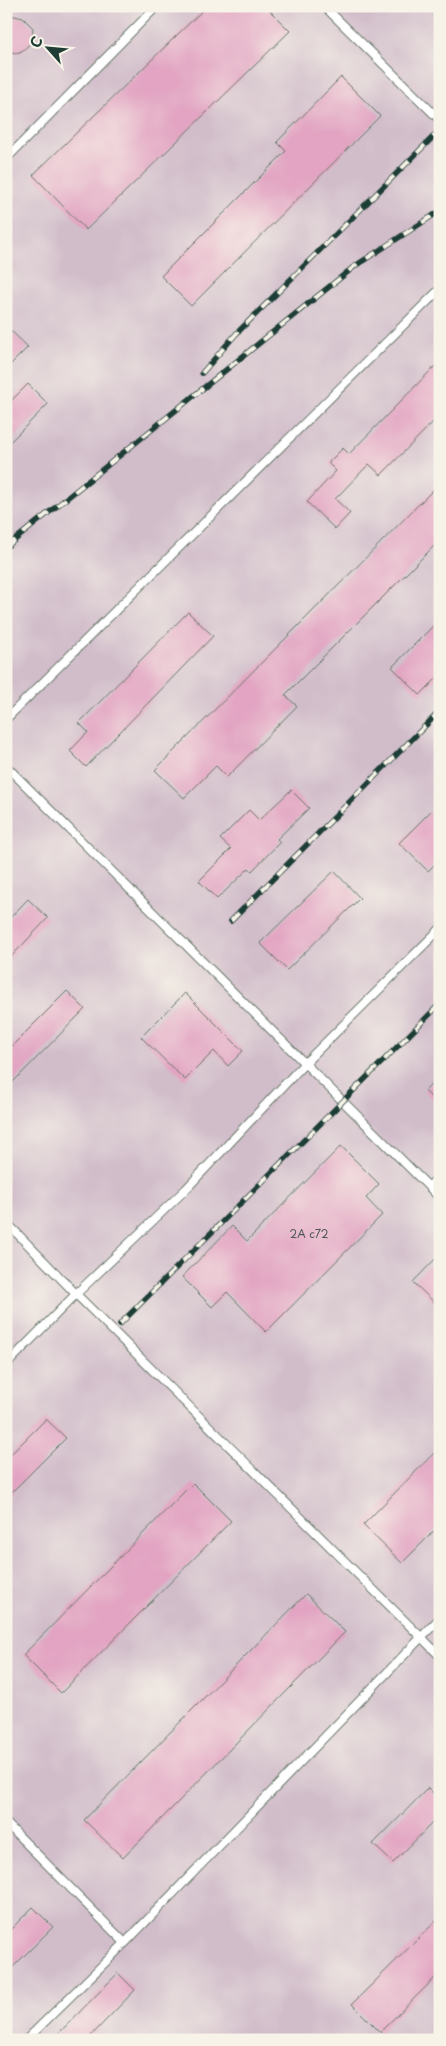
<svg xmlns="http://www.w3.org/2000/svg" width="446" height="2046" font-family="'Playpen Sans',sans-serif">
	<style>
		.industrial { fill: #d1bdca }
		.building { fill: #e2a4c2 }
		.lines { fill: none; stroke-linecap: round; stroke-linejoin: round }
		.lane-casing { stroke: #69786a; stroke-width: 10 }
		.lane { stroke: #fff; stroke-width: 8 }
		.rail-casing { stroke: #1f3d34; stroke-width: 5.5 }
		.rail { stroke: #f7f3e8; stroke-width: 4; stroke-dasharray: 11; stroke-linecap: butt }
		.labels { text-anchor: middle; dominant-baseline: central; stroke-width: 4; stroke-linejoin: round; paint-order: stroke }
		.number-label { font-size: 11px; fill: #505758 }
	</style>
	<rect width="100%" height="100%" fill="#f7f3e8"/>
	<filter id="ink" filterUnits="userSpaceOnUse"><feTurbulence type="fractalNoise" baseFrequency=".02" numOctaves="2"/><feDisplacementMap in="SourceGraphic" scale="10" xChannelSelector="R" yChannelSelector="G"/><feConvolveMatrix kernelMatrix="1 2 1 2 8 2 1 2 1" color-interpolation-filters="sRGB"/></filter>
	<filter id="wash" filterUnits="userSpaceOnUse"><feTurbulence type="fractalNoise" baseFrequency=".0096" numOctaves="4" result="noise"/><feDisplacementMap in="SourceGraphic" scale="20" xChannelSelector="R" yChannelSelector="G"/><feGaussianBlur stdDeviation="1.12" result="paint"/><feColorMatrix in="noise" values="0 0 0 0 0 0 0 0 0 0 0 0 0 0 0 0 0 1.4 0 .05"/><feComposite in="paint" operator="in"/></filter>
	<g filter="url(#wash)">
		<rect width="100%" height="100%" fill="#f2e7cf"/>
		<!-- industrial -->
		<path class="industrial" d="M6,6H440V2040H6Z"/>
		<g id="blocks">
			<!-- building -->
			<path class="building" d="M207,6H265L290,31L86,230L33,175Z
				M6,14L23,18L33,28L32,42L22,51L16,53L6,51Z
				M341,77L380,116L191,306L161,276L286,151L277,142Z
				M6,326L28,347L6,369Z
				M440,361V415L381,475L369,464L335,499L350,513L335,529L307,502L336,471L328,463L343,448L349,454Z
				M28,384L48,404L6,446V406Z
				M440,483V540L285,695L297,706L227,777L216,766L184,798L155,770Z
				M188,612L213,636L86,767L70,751L88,732L79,723Z
				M440,619V675L420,695L392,667Z
				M291,790L309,808L277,839L280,842L252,871L249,868L217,899L199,881L231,849L220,839L249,810L259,820Z
				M440,802V859L428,871L399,843Z
				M334,871L360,898L287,970L260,943Z
				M28,899L48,918L6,962V922Z
				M67,991L85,1009L13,1082L6,1075V1052Z
				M185,993L243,1051L228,1066L214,1051L185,1080L141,1037Z
				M440,1075V1106L425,1091Z
				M341,1146L379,1184L366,1198L382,1215L266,1332L227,1292L212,1307L182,1277L232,1226L247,1241Z
				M440,1254V1308L413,1282Z
				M46,1419L66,1438L6,1498V1459Z
				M440,1447V1525L402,1563L363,1525Z
				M193,1483L231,1521L61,1693L23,1655Z
				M306,1594L345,1632L123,1858L84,1820Z
				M428,1788L440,1800V1815L393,1863L373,1844Z
				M33,1907L53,1927L6,1974V1934Z
				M440,1917V1973L380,2032L352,2004Z
				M118,1973L135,1990L87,2040H52Z"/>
		</g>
	</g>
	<g filter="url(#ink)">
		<use href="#blocks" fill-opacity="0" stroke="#69786a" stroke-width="1"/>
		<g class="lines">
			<defs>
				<path id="lane" d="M324,6L440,120
					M6,159L157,6
					M6,719L440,289
					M6,766L440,1198
					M429,1187L440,1175
					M6,1222L76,1294L440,1656
					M6,1365L76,1294L186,1189L305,1063L440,929
					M6,1823L125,1943
					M26,2040L125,1943L440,1618"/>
			</defs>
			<!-- lane casing -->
			<use href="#lane" class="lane-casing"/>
			<!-- lane -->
			<use href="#lane" class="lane"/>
			<defs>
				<path id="rail" d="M202,373L236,334L440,130
					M6,547L355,266L440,211
					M231,921L440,711
					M120,1324L440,1004"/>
			</defs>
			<!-- rail casing -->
			<use href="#rail" class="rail-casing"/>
			<!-- rail -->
			<use href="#rail" class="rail"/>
		</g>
	</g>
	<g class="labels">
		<!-- number labels -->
		<g class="number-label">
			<text x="309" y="1233">2А с72</text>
		</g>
	</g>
	<!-- margin -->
	<rect width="446" height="2046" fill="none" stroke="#f7f3e8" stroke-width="25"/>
	<!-- north arrow -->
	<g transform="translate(48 48) rotate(297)" stroke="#f7f3e8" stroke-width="4" paint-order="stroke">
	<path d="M0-4L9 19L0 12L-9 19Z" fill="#1f3d34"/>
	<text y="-8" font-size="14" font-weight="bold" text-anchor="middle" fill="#1f3d34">С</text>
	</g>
</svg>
